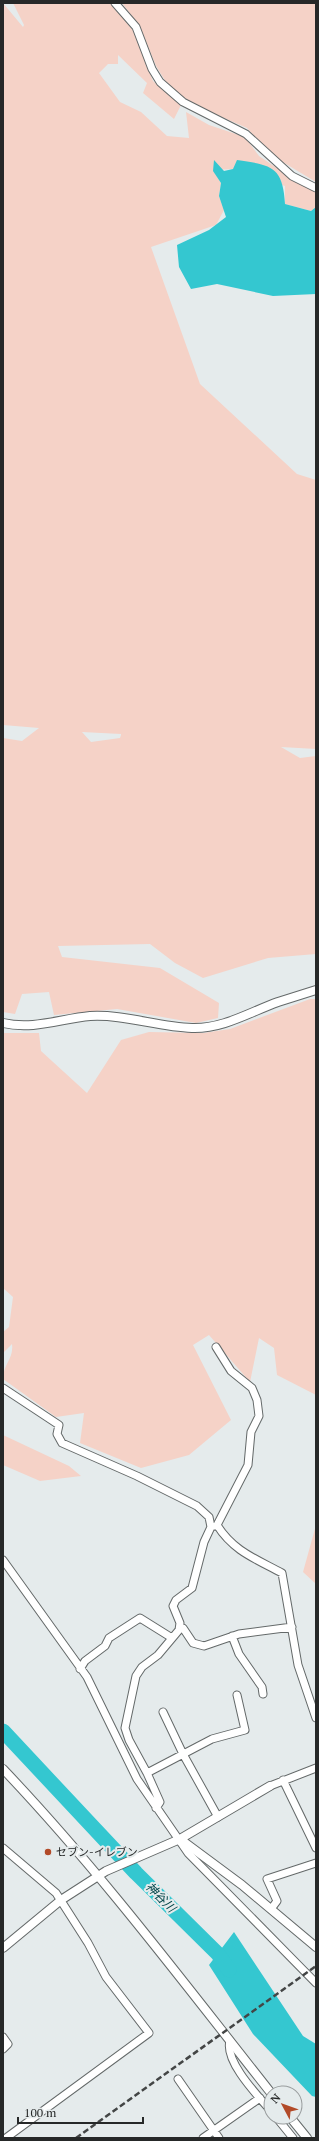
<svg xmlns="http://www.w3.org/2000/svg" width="319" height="2141" font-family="'PT Serif','Noto Sans JP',serif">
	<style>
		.green { fill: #f5d2c7; fill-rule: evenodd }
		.water { fill: #34c7d0 }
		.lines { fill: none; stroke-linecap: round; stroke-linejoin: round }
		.river { stroke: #34c7d0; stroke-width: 15 }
		.minor-casing { stroke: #646969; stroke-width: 9 }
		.tertiary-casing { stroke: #646969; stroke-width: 10 }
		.minor { stroke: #fff; stroke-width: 7 }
		.tertiary { stroke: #fff; stroke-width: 8 }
		.rail { stroke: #434545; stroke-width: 2.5; stroke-dasharray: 6 3; stroke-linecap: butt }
		.poi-dot { fill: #b24a28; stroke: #e5ebec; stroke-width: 1.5 }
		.labels { text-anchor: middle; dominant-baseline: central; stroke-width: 4; stroke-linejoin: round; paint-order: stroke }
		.poi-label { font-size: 11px; fill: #262828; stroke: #e5ebec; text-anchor: start }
		.water-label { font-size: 12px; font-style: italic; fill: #024548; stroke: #e5ebec }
	</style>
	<rect width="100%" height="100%" fill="#e5ebec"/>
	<!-- green -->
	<path class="green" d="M3,3L23,27L24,25L13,3H111L133,30L153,81L181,105L174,119L143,93L147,83L118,55V64H108L99,73L120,102L141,112L167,136L189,138L186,112L209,125L245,137L259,156L293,179L316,191V207L311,211L285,204V186L233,169L213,170L221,183L219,196L224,210L216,225L151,247L200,384L297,474L316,480V749L281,747L300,758L316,756V954L268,958L203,978L175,963L150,944L58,946L62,957L160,968L219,1003L218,1018L196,1023L117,1009L54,1015L49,992L22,994L15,1014L3,1012V738L22,741L39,728L3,725ZM82,732L121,734V735L120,738L91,742Z
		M122,3H316V182L271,155L247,128L187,102L169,87L156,66L140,27Z
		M310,999H316V1395L277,1375L274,1348L259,1338L250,1382L209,1335L193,1345L231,1420L189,1455L141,1468L80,1443L84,1413L56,1417L3,1379C3,1364 14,1359 12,1344L3,1353V1332L9,1327L13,1297L3,1288V1033H39L41,1051L87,1093L121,1040L149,1032L203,1033L230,1029Z
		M3,1435L69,1466L81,1476L40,1481L3,1465Z
		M316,1525V1584L303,1572Z"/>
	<!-- water -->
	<path class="water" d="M214,160L224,171L233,169L237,160C271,165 283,166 285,204L311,211L316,207V294L273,296L217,284L191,289L179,267L177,245L209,230L226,217L219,196L221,183L213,171Z
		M234,1932L303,2036L316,2044V2097L312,2096L253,2034L209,1965Z"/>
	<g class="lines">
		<!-- river -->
		<path class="river" d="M3,1731L136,1873L218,1954L229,1970"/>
		<defs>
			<path id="minor" d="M115,3L136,27L152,69L160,82L183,102L246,134L292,176L316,188
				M216,1347L231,1371L252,1388L257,1400L259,1416L251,1432L248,1465L217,1525
				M3,1388L59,1425L57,1434L62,1443L137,1476L197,1506L209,1517L211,1527
				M3,1560L87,1677L137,1779L188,1853L316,1983
				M180,1627L183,1628L193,1643L204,1646L239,1634L292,1627
				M232,1636L239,1654L262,1687L263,1694
				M80,1669L85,1661L105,1646L109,1638L140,1618L172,1638
				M163,1712L183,1754L218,1817
				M147,1773L212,1739L245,1730L237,1695
				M283,1780L316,1848
				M270,1786L316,1768
				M156,1808L160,1802L147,1773L129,1740L125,1728L136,1676L142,1667L158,1655L179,1630L180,1623L173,1606L176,1600L192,1588L204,1542L211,1527L217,1525C233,1551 256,1559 282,1573L298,1665L316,1718
				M3,1848L56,1893L88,1943L106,1977L149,2033L6,2138
				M271,1909L277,1901L267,1879L316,1863
				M3,2037L8,2044L3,2049
				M230,2041C224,2061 258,2096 271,2111
				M178,2079L219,2138
				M276,2117L293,2138
				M203,2138L260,2098"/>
			<path id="tertiary" d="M3,1023C33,1030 60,1019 90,1016C124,1014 158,1027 192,1028C223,1029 250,1012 278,1002C291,998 303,994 316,990
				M3,1769C100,1871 184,1983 271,2093
				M180,1839L242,1885L316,1947
				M3,1948L61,1900L106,1871L180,1839L270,1786
				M290,2117L307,2138"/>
		</defs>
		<!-- minor casing -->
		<use href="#minor" class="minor-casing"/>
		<!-- tertiary casing -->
		<use href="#tertiary" class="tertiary-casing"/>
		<!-- minor -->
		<use href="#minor" class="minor"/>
		<!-- tertiary -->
		<use href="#tertiary" class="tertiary"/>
		<!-- rail -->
		<path class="rail" d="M76,2138L316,1966"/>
	</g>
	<!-- markers -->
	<circle class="poi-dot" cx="48" cy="1852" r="4"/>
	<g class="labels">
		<!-- poi labels -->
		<g class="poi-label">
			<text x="56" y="1852">セブン-イレブン</text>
		</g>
		<!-- water labels -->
		<g class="water-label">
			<text transform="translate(161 1897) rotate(45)">神谷川</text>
		</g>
	</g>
	<!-- border -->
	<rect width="319" height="2141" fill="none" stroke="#262828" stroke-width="8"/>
	<!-- north arrow -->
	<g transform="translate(283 2105) rotate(311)"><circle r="19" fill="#e5ebec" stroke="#999d9e"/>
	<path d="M0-3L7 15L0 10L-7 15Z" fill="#b24a28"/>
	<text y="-6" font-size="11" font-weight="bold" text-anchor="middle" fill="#262828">N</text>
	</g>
	<!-- scale -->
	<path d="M18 2117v6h125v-6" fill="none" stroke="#262828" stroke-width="2"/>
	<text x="24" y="2117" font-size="12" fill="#262828" stroke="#e5ebec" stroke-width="3" paint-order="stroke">100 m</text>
</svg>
